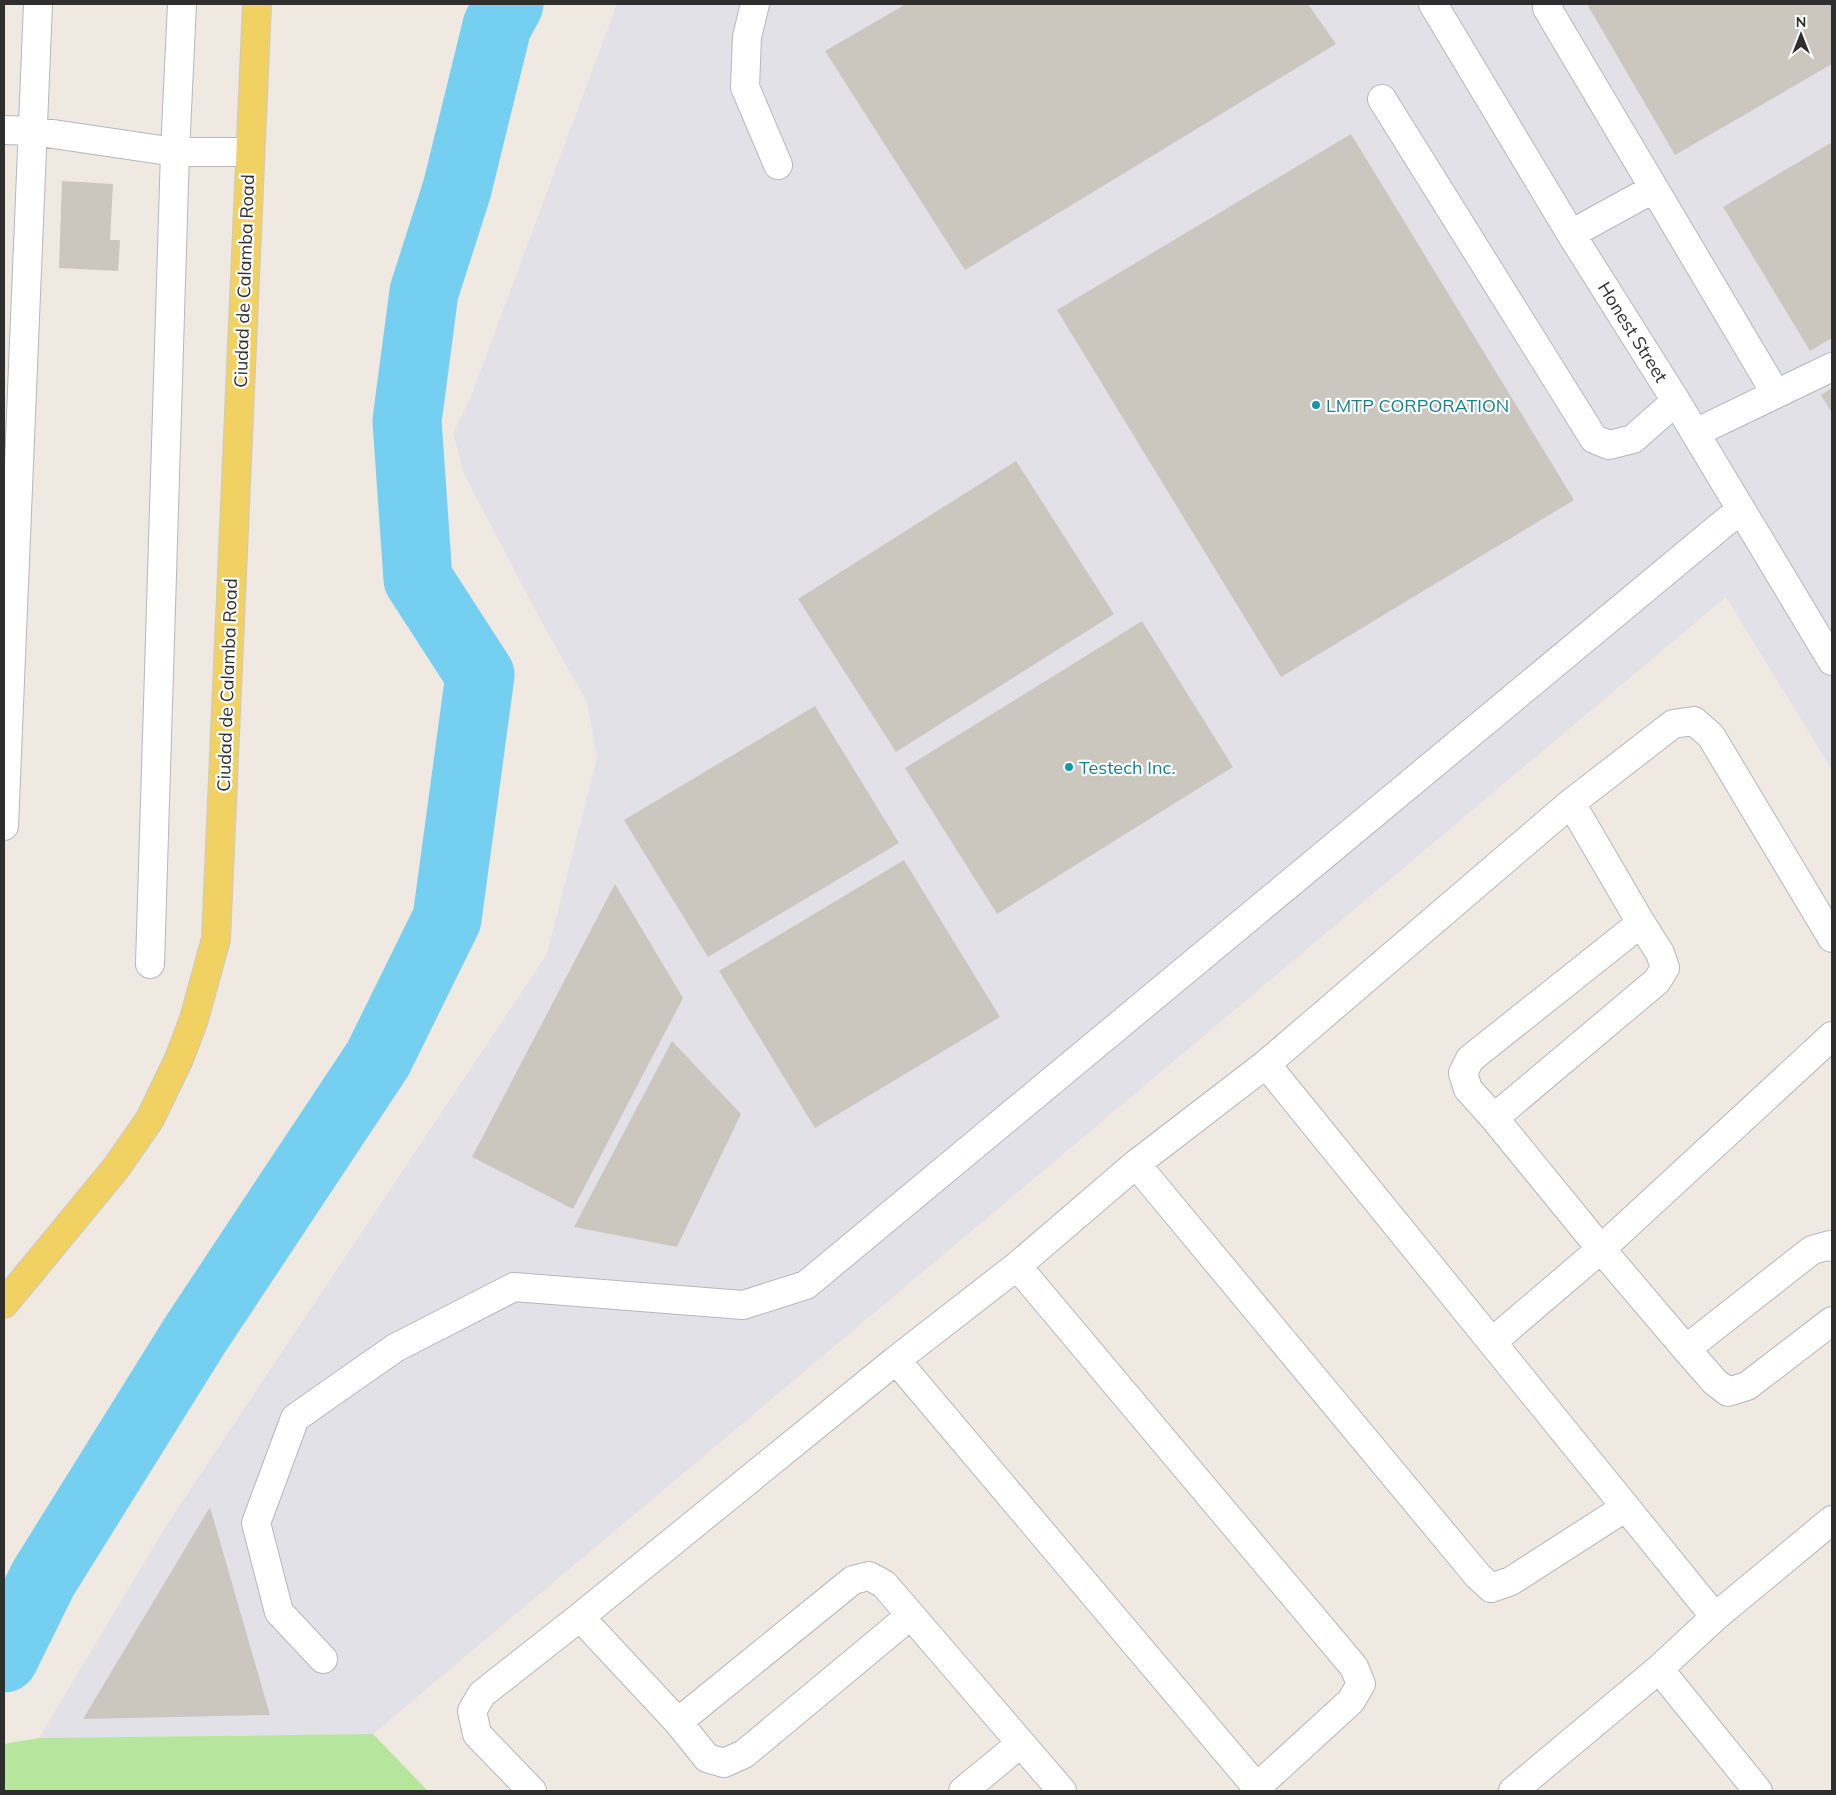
<svg xmlns="http://www.w3.org/2000/svg" width="1836" height="1795" font-family="Mulish,sans-serif">
	<style>
		.industrial { fill: #e3e1e8 }
		.green { fill: #b6e59e }
		.lines { fill: none; stroke-linecap: round; stroke-linejoin: round }
		.river { stroke: #75cff0; stroke-width: 69 }
		.building { fill: #cbc7bf }
		.minor-casing { stroke: #b4b7c1; stroke-width: 30 }
		.major-casing { stroke: #c9c9c9; stroke-width: 30 }
		.minor { stroke: #fff; stroke-width: 28 }
		.major { stroke: #f2d163; stroke-width: 28 }
		.culture-dot { fill: #0f9aa8; stroke: #fff; stroke-width: 2 }
		.labels { text-anchor: middle; dominant-baseline: central; stroke-width: 4.5; stroke-linejoin: round; paint-order: stroke }
		.street-label { font-size: 18px; fill: #2e2e2e; stroke: #fff }
		.culture-label { font-size: 18px; fill: #0d838f; stroke: #fff; text-anchor: start }
	</style>
	<rect width="100%" height="100%" fill="#efe9e1"/>
	<!-- industrial -->
	<path class="industrial" d="M617,4H1832V770L1726,597L373,1734L39,1738L166,1526L547,954L597,758L587,702L540,619L464,474L453,433L470,399Z"/>
	<!-- green -->
	<path class="green" d="M373,1734L428,1791H4V1744L39,1738Z"/>
	<g class="lines">
		<!-- river -->
		<path class="river" d="M4,1658L43,1579L195,1335L378,1059L447,919L480,675L418,579L407,421L424,292L457,189L497,26L509,4"/>
	</g>
	<!-- building -->
	<path class="building" d="M906,4H1308L1336,44L965,270L825,51Z
		M1592,4H1832V64L1675,155L1588,6Z
		M1351,134L1574,500L1281,677L1057,310Z
		M1832,142V338L1810,351L1723,207Z
		M62,181L113,184L110,240H120L118,271L59,268Z
		M1832,388V413L1821,395Z
		M1016,461L1114,614L896,752L798,599Z
		M1142,621L1233,767L997,914L905,768Z
		M815,706L899,843L708,957L624,820Z
		M904,860L1000,1017L815,1128L719,971Z
		M615,884L683,998L573,1209L472,1157Z
		M672,1041L741,1114L677,1247L574,1227Z
		M210,1507L270,1715L83,1719Z"/>
	<g class="lines">
		<defs>
			<path id="minor" d="M755,4L747,37L745,87L778,165
				M1433,4L1571,234L1676,401L1832,661
				M1547,8L1776,394
				M1382,99L1594,439L1609,445L1633,439L1676,401
				M4,130L33,131L175,152H250
				M1571,234L1653,189
				M1695,433L1832,367
				M4,826L38,4
				M1641,923L1470,1059L1463,1073L1468,1089L1494,1118L1601,1249L1686,1349L1812,1250L1830,1245L1832,1247
				M150,964L175,152L182,4
				M1266,1064L1715,1617
				M1494,1118L1657,981L1665,968L1660,953L1641,923L1571,803
				M1136,1164L1478,1576L1491,1588L1511,1581L1626,1507
				M1017,1266L1354,1667L1361,1684L1351,1701L1257,1787
				M1492,1342L1601,1249L1832,1036
				M1686,1349L1715,1382L1728,1392L1747,1386L1832,1321
				M896,1360L1260,1791
				M580,1617L678,1722L707,1758L724,1763L744,1754L911,1615
				M323,1659L279,1612L256,1523L295,1418L395,1348L514,1287L743,1305L806,1285L1741,509
				M1659,1669L1758,1791
				M678,1722L853,1580L869,1576L884,1584L1062,1791
				M532,1791L477,1734L472,1711L482,1694L580,1617L896,1360L1017,1266L1136,1164L1266,1064L1571,803L1673,724L1694,721L1711,736L1832,938
				M963,1791L1020,1744
				M1513,1791L1659,1669L1715,1617L1832,1520"/>
			<path id="major" d="M4,1304L116,1168L150,1119L179,1059L194,1019L216,939L257,4"/>
		</defs>
		<!-- minor casing -->
		<use href="#minor" class="minor-casing"/>
		<!-- major casing -->
		<use href="#major" class="major-casing"/>
		<!-- minor -->
		<use href="#minor" class="minor"/>
		<!-- major -->
		<use href="#major" class="major"/>
	</g>
	<!-- markers -->
	<g class="culture-dot">
		<circle cx="1316" cy="405" r="5"/>
		<circle cx="1069" cy="767" r="5"/>
	</g>
	<g class="labels">
		<!-- street labels -->
		<g class="street-label">
			<text transform="translate(244 281) rotate(-88)">Ciudad de Calamba Road</text>
			<text transform="translate(1633 332) rotate(58)">Honest Street</text>
			<text transform="translate(227 685) rotate(-88)">Ciudad de Calamba Road</text>
		</g>
		<!-- culture labels -->
		<g class="culture-label">
			<text x="1326" y="405">LMTP CORPORATION</text>
			<text x="1079" y="767">Testech Inc.</text>
		</g>
	</g>
	<!-- border -->
	<rect width="1836" height="1795" fill="none" stroke="#2e2e2e" stroke-width="10"/>
	<!-- north arrow -->
	<g transform="translate(1801 35)" stroke="#ffffff" stroke-width="4" paint-order="stroke">
	<path d="M0-4L9 19L0 12L-9 19Z" fill="#2e2e2e"/>
	<text y="-8" font-size="14" font-weight="bold" text-anchor="middle" fill="#2e2e2e">N</text>
	</g>
</svg>
